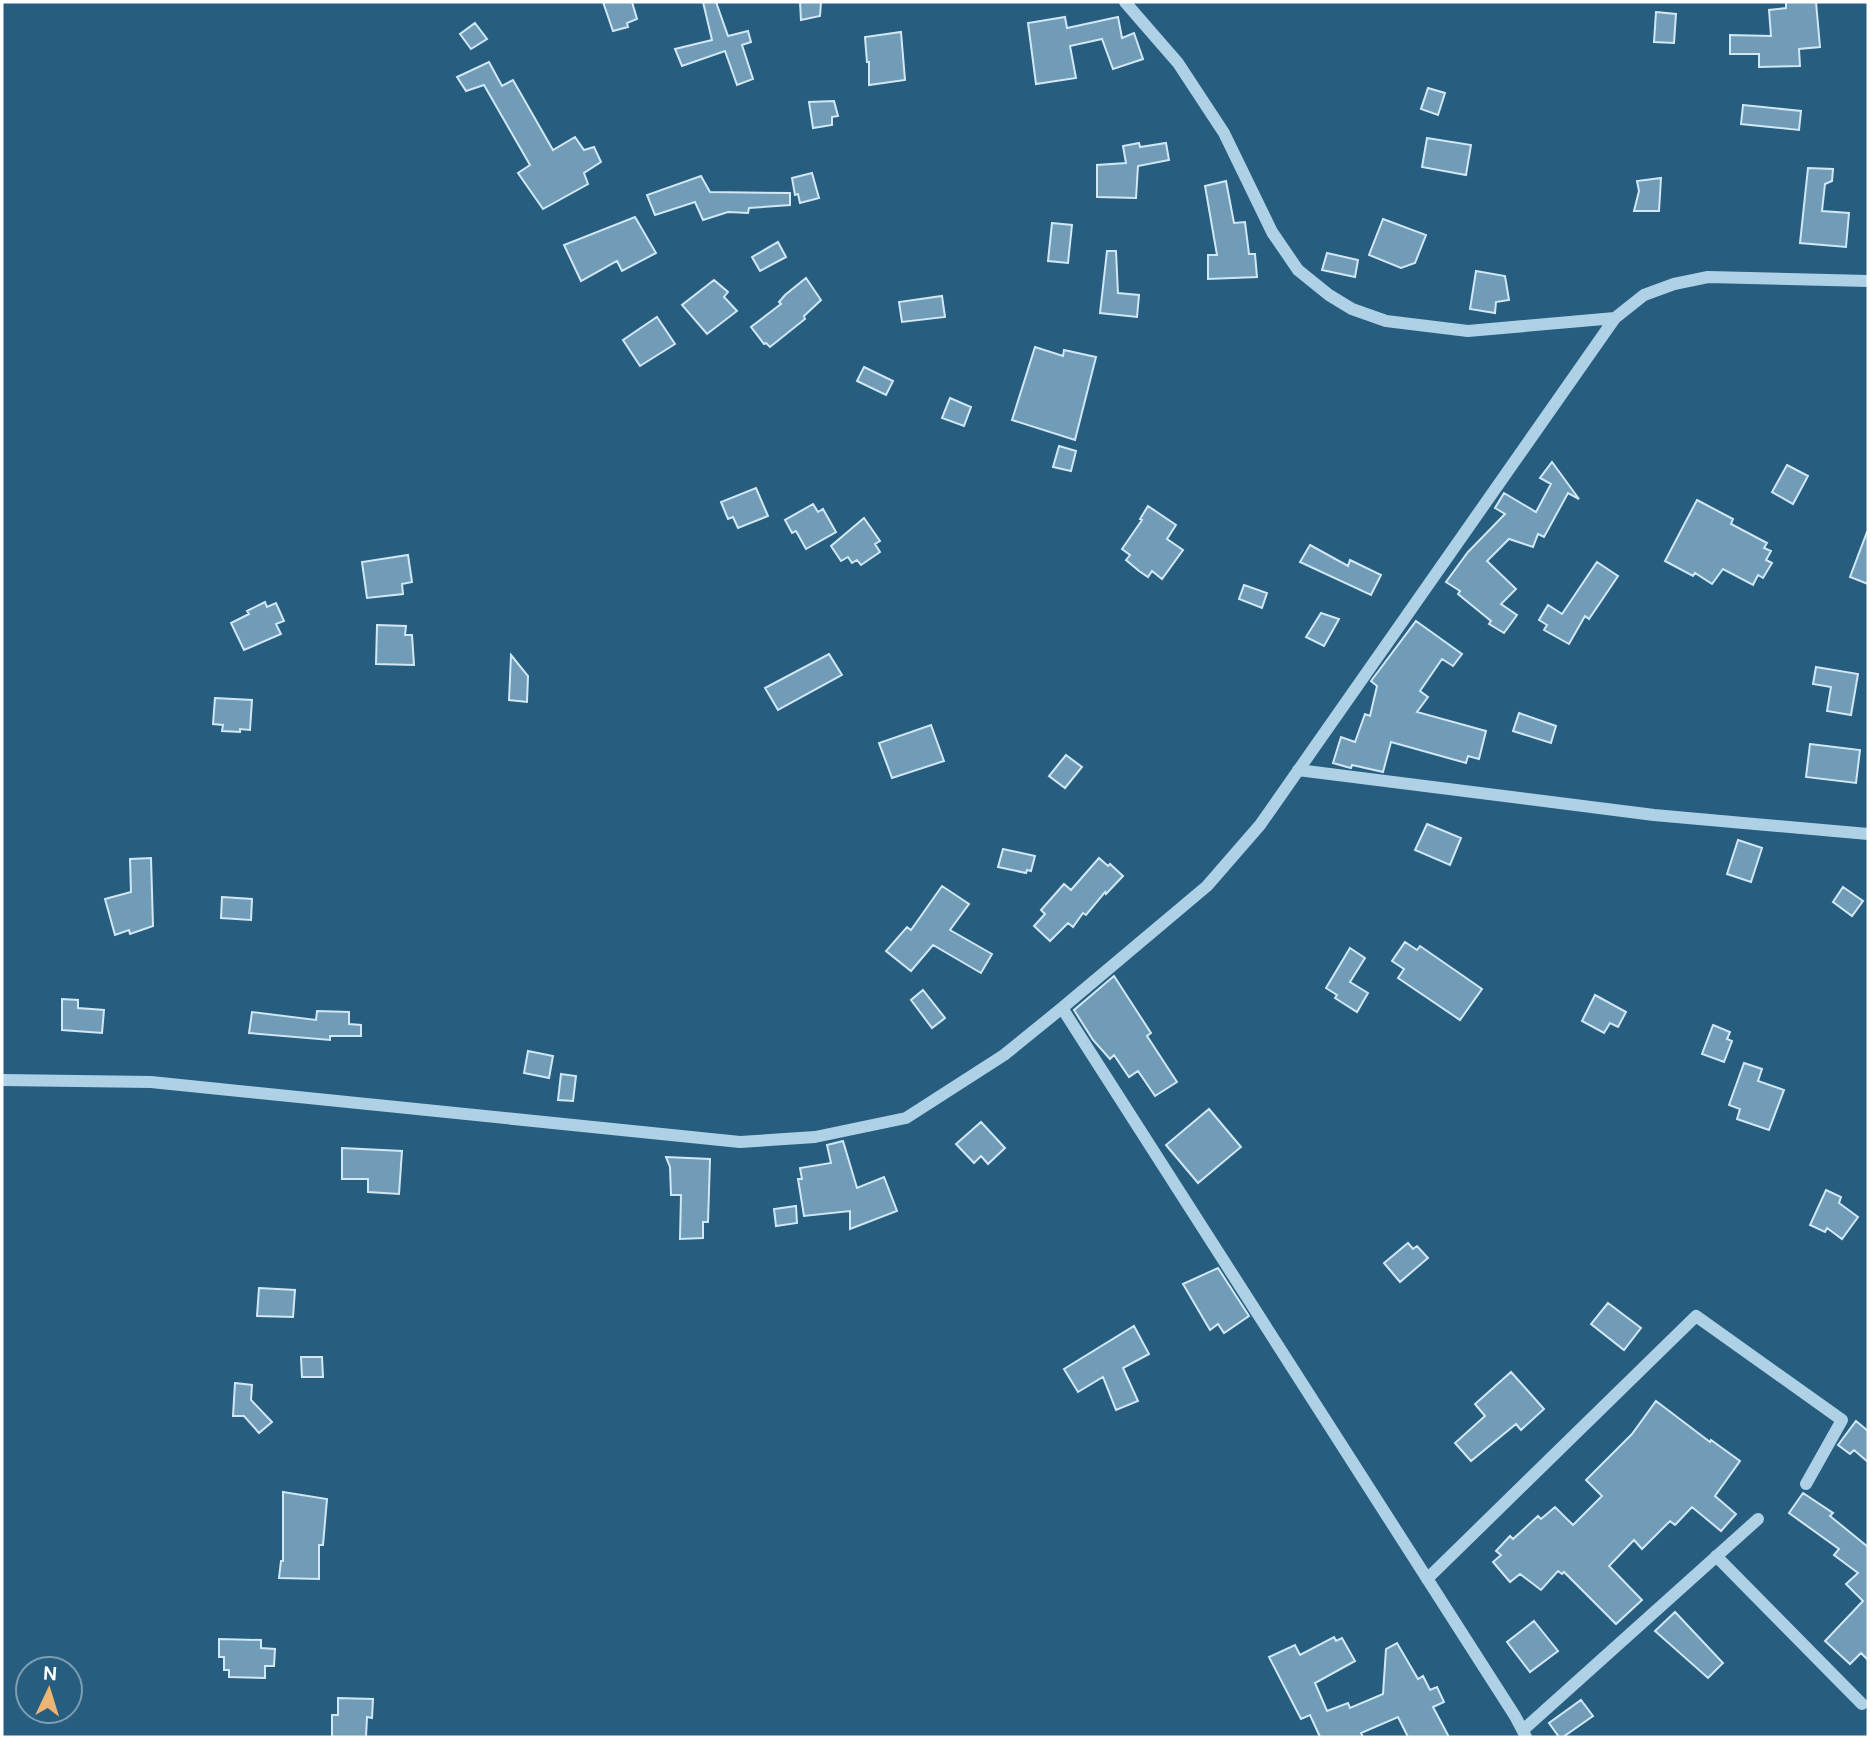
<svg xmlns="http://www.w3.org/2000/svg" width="1870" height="1739" font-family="'DM Sans',sans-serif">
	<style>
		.building { fill: #709cb7; stroke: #d1e7f4; stroke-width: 2 }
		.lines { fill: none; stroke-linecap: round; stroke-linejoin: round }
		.minor { stroke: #aed1e5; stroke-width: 12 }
	</style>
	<rect width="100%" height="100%" fill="#275d7f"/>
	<!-- building -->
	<path class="building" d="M603,2H632L637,19L627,23L628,27L613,31Z
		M703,2H716L728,36L748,31L751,42L742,45L753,79L737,85L725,51L682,66L675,49L712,40Z
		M800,2H821L820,16L801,20Z
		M1786,2H1816L1820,47L1799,49L1800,66L1759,67V54H1730V35L1771,36L1769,10L1786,8Z
		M1656,12L1676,14L1674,43L1654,42Z
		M1065,17L1067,28L1118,17L1122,38L1134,33L1143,59L1113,69L1102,39L1070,46L1076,78L1036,84L1028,23Z
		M475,23L487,39L471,49L460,34Z
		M901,32L905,80L869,85V62H867L865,37Z
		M489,62L502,86L513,80L553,150L575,137L584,150L594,147L601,162L584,173L588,184L543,209L518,173L530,165L484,85L466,91L457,77Z
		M1428,88L1445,93L1438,115L1421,109Z
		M834,101L838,116L832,117V125L813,128L809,102Z
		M1743,105L1801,111L1799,130L1741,124Z
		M1427,138L1471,145L1466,175L1422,167Z
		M1139,143L1140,147L1166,143L1169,160L1138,166L1136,198L1097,197V165L1126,163L1123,146Z
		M1808,168L1833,169L1832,181L1825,184L1822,211L1849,213L1846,247L1800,243Z
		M812,173L819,198L800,203L798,194L795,195L792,178Z
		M701,176L710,192L790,193V205L749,208L748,213L728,212L703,220L695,202L655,215L647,195Z
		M1661,178L1659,211H1634L1639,191L1637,181Z
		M1226,181L1234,223L1245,222L1249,254H1255L1257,277L1208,279V255H1217L1205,186Z
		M635,217L656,253L622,271L617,261L581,281L564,245Z
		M1383,219L1426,235L1415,263L1401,268L1369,255Z
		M1052,223L1072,225L1068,263L1048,261Z
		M778,242L786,257L760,271L752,257Z
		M1107,251H1116L1118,293L1139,295L1137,317L1100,313Z
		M1327,253L1358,260L1355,277L1322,270Z
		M1476,271L1505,276L1509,300L1496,302L1495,313L1470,309Z
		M806,278L821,300L804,316L805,319L770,347L766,343L764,344L751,327L781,304L779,302L785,295Z
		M714,280L728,292L724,297L737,311L707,334L682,305Z
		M942,296L945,317L902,322L899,302Z
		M657,317L675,344L640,366L623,340Z
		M1035,347L1063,356L1064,350L1096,357L1075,440L1012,420Z
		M864,367L893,381L886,395L857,381Z
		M950,398L971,407L964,426L942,418Z
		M1059,446L1076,451L1071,471L1053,467Z
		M1552,462L1579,499L1568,493L1544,537L1538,534L1533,547L1509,539L1487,561L1516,589L1501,604L1517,615L1504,633L1489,624L1491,621L1458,594L1460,591L1446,582L1468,552L1505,514L1495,508L1504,493L1536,512L1551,484L1540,478Z
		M1787,465L1808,476L1793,504L1772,492Z
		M756,488L768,516L738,528L733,517L728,519L721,502Z
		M1697,500L1733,519L1731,524L1767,543L1764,548L1771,551L1766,560L1772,563L1763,578L1758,575L1753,585L1723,569L1712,584L1695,573L1693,576L1665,561Z
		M813,504L818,512L823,509L836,532L806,549L796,531L792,533L785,520Z
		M1148,506L1176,525L1167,539L1183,550L1162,579L1152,571L1148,577L1139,571L1126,560L1130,555L1122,549L1142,520L1140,519Z
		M864,518L880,541L875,544L880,552L861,565L857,560L852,563L848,557L841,561L831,546Z
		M1867,532H1868V584L1850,577Z
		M1310,545L1348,566L1350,560L1381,575L1371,595L1300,562Z
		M408,555L412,582L402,584L403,594L367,598L362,562Z
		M1597,562L1618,576L1589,619L1585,616L1569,644L1544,630L1547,625L1539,620L1548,605L1562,614Z
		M1244,585L1267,593L1262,608L1239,599Z
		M265,602L267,607L276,603L284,621L276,624L281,634L244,650L231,623L249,614L247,611Z
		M1321,613L1339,619L1324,646L1306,637Z
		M1416,621L1462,654L1453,666L1442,659L1420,691L1428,697L1417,712L1486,731L1479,759L1468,756L1466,763L1391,742L1383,772L1352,765L1351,768L1347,767L1333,763L1341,737L1355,742L1365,714L1370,716L1377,686L1371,681Z
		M377,625L406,626L405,635H412L414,665L376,664Z
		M829,654L842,675L778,710L765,688Z
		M511,655L528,676L527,702L509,700Z
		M1816,667L1858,674L1851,715L1827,711L1831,687L1813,684Z
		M215,698L252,700L250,730L240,729V732L222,731L223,725L213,724Z
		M1519,713L1556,726L1551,743L1513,731Z
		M931,725L944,761L892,778L879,743Z
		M1810,744L1860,750L1856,783L1806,777Z
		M1066,755L1082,767L1065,788L1049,776Z
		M1427,824L1461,838L1450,865L1415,850Z
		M1738,840L1762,848L1751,882L1727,874Z
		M1003,849L1035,856L1031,871L1027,870L1026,873L998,867Z
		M151,858L153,926L130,934L129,930L115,935L105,899L131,892L130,859Z
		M1099,858L1108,866L1110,864L1123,876L1106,894L1105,892L1086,915L1083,913L1073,927L1068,923L1050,941L1034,926L1045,914L1041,910L1064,884L1071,890Z
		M942,886L969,904L950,930L992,954L981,973L933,945L911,971L886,951L907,927L911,930Z
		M1843,887L1863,901L1852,916L1833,902Z
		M222,897L252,899L251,920L221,918Z
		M1405,942L1417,950L1420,946L1482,989L1460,1020L1398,978L1404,969L1392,961Z
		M1350,948L1365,958L1350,982L1368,993L1357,1012L1335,998L1337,995L1326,988Z
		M1114,976L1151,1033L1147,1036L1177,1082L1155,1096L1138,1071L1129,1077L1114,1055L1110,1059L1093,1040L1074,1010Z
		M923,990L945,1018L932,1028L911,1000Z
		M1595,995L1626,1012L1618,1027L1610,1023L1604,1033L1582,1021Z
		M62,999L78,1000V1008L104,1010L102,1033L62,1030Z
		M317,1011L349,1012V1024L361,1025V1036H330V1040L249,1033L252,1012L316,1020Z
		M1713,1025L1730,1032L1727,1039L1732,1041L1724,1062L1702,1054Z
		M528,1051L553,1056L549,1078L524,1073Z
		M1744,1063L1762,1069L1758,1081L1784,1090L1769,1130L1737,1119L1740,1109L1729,1105Z
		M561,1074L576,1076L573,1101L558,1100Z
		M1209,1109L1241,1147L1198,1183L1166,1145Z
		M981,1122L1005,1148L988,1164L981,1156L974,1163L956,1144Z
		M843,1141L857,1188L884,1177L897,1211L850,1229V1211L804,1216L798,1179H802L800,1168L831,1163L827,1145Z
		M342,1148L402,1151L399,1194L368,1192V1179H342Z
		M666,1157L710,1159L708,1222H703V1238L680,1239L681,1195H671L670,1167Z
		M1826,1190L1841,1197L1839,1203L1858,1217L1842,1239L1827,1228L1825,1232L1810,1225Z
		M796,1206L797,1223L776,1226L774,1209Z
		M1408,1243L1413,1249L1417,1246L1428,1258L1400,1282L1384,1263Z
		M1218,1268L1249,1316L1224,1333L1218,1324L1210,1330L1183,1284Z
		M259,1288L295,1290L293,1317L257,1316Z
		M1608,1303L1641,1328L1624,1350L1591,1324Z
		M1134,1326L1149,1354L1123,1368L1138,1401L1116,1410L1103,1377L1078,1392L1064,1369Z
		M301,1357H322L323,1377H302Z
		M1511,1372L1544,1409L1521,1430L1516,1424L1471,1461L1455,1443L1485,1416L1475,1404Z
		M235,1383L252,1385L251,1400L272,1422L259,1433L244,1416H233Z
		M1656,1401L1710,1442L1711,1440L1740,1461L1715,1496L1736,1514L1721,1531L1692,1507L1675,1525L1670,1521L1642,1549L1634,1540L1609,1566L1642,1600L1616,1624L1564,1572L1562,1574L1558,1571L1541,1590L1520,1574L1510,1582L1493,1562L1501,1555L1496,1551L1510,1536L1513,1539L1538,1516L1541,1519L1555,1507L1573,1525L1602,1496L1586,1480L1632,1434Z
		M1856,1421L1868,1431V1462L1854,1450L1850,1454L1838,1445Z
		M283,1492L327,1499L323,1545H319V1579L279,1578L281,1561H283Z
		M1803,1493L1833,1513L1830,1516L1868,1547V1660L1861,1653L1850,1664L1825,1641L1863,1601L1846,1584L1858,1573L1834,1555L1839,1549L1789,1513Z
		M1675,1612L1723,1663L1708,1678L1655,1631Z
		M1534,1621L1558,1651L1530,1672L1507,1642Z
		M1334,1637L1336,1641L1342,1638L1355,1661L1315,1683L1327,1711L1348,1703L1350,1708L1383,1694L1386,1649L1397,1643L1418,1679L1423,1676L1430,1690L1437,1687L1444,1702L1433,1707L1449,1737H1408L1398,1717L1361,1733L1363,1737H1320L1310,1715L1301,1719L1269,1657L1295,1645L1300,1655Z
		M219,1639L261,1640V1648L275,1649L274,1666H265V1678L229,1677V1670H224V1657H219Z
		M338,1698L373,1699L372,1718L367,1717L366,1737H332V1715H338Z
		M1581,1700L1593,1716L1563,1737H1559L1549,1723Z"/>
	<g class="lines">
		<!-- minor -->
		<path class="minor" d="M1125,2L1178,63L1224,133L1272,232L1298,270L1329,295L1352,309L1386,321L1468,331L1615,318
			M1298,770L1654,815L1868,834
			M1062,1008L1515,1716L1526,1737
			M2,1080L151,1082L740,1142L815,1137L906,1118L1004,1055L1062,1008L1207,886L1260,825L1615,318L1644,295L1674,284L1708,277L1868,281
			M1716,1556L1862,1704
			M1427,1579L1696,1316L1842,1420L1806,1484
			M1523,1730L1758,1519"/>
	</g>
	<!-- border -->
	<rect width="1870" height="1739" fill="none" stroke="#ffffff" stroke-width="7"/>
	<!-- north arrow -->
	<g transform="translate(49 1690) rotate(4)"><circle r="33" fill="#275d7f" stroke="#7d9eb2" stroke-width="2"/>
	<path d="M0-5L12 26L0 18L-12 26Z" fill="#edb574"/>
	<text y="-10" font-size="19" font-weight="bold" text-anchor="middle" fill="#ffffff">N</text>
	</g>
</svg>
